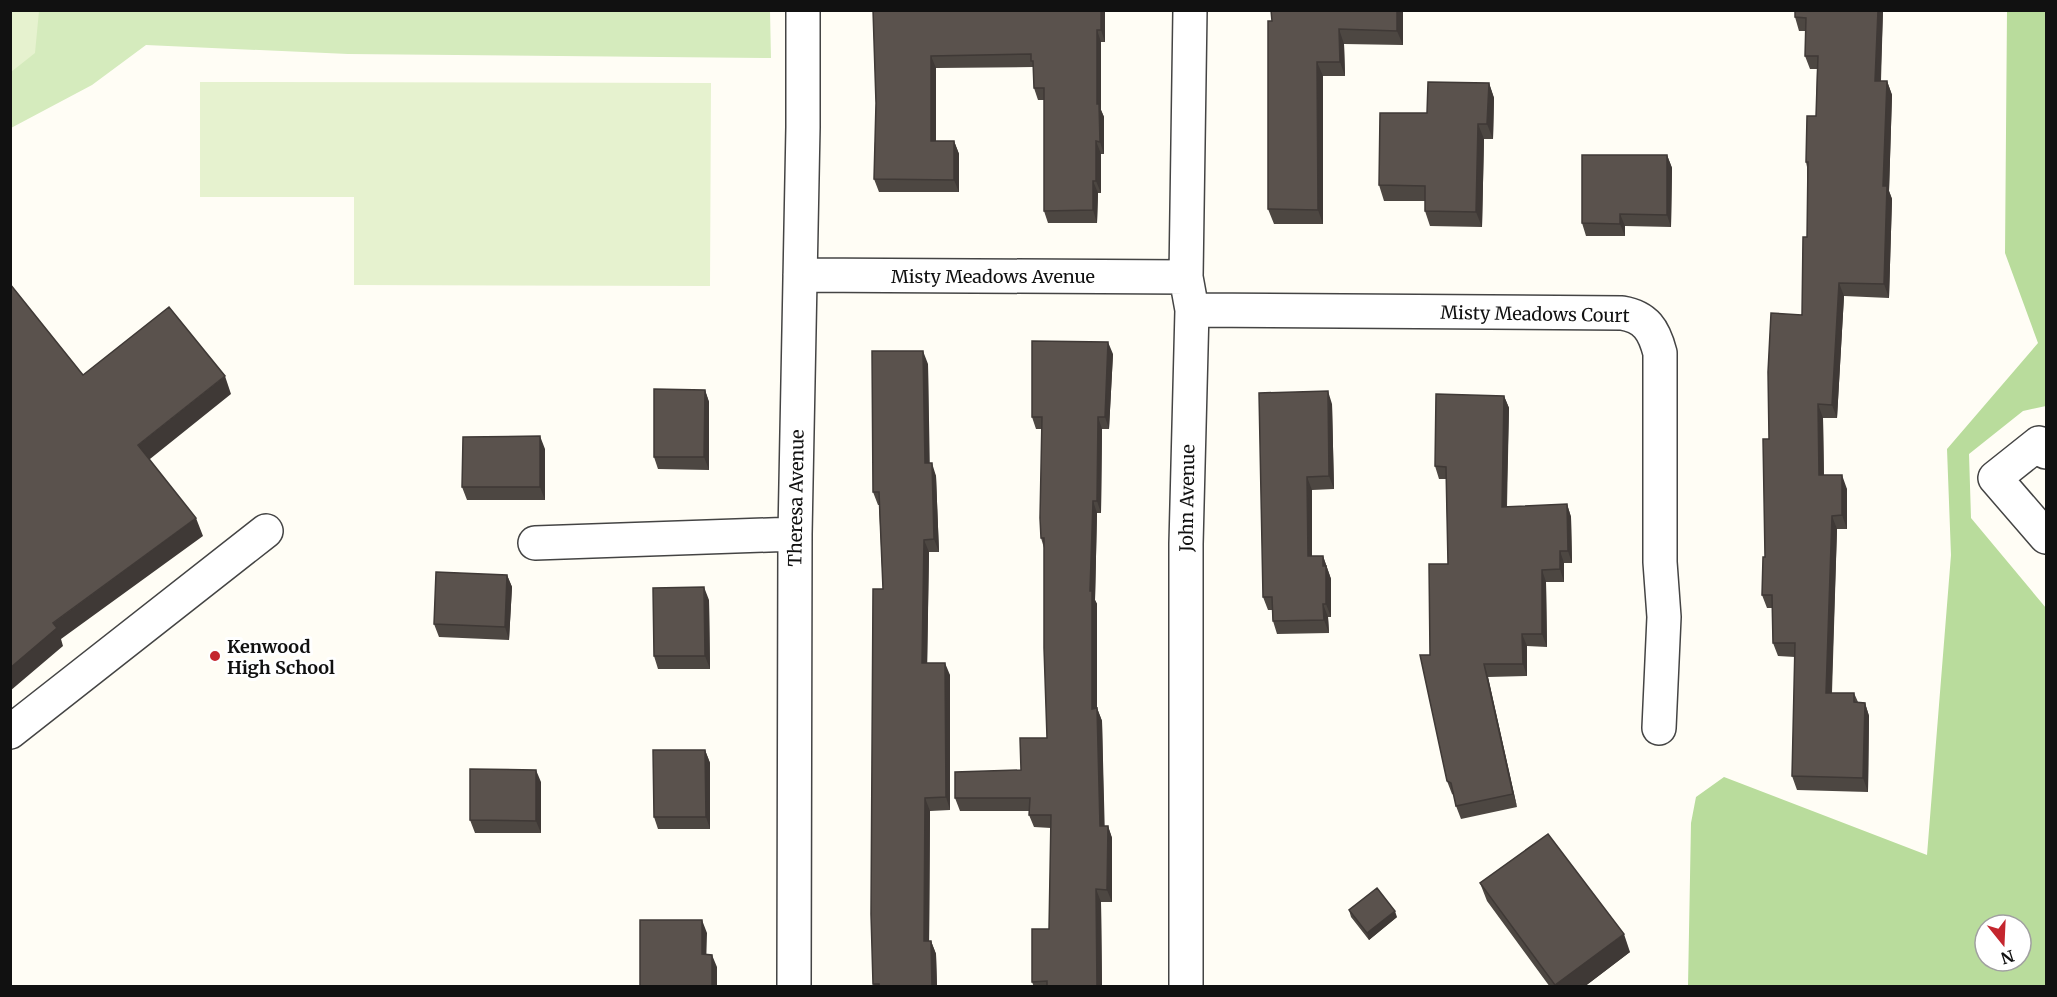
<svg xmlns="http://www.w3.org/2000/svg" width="2057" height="997" font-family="Merriweather,serif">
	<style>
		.green { fill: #d5ebbd }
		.forest { fill: #b9dc9c; fill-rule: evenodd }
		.pitch { fill: #e6f2cf }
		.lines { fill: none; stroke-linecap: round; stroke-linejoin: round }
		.minor-casing { stroke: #444; stroke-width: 36 }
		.minor { stroke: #fff; stroke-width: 33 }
		.wall { fill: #4d4742 }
		.shaded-wall { fill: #3f3936 }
		.building { fill: #5a524d; stroke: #3f3936; stroke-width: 1.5 }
		.poi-dot { fill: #c4262e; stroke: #fff; stroke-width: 2 }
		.labels { text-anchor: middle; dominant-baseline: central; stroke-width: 6; stroke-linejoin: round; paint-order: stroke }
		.street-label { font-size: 18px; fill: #111; stroke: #fff }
		.poi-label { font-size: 18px; font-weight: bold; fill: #111; stroke: #fff; text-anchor: start }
	</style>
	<rect width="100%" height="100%" fill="#fffdf5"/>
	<!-- green -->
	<path class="green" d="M10,11H770L771,58L348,54L146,45L92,85L11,128Z"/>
	<!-- forest -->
	<path class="forest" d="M2007,11H2046V406L2023,411L1969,454L1971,518L2046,608V986H1688L1691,823L1696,797L1724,777L1927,855L1951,555L1947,449L2038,343L2005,253ZM1985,925H2021V961H1985Z"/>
	<!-- pitch -->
	<path class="pitch" d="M11,10L39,11L35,53L11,72Z
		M200,82L711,83L710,286L354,285V197H200Z"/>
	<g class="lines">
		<defs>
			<path id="minor" d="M800,275L1186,277
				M1192,310L1622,313C1646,317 1654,330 1660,353V562L1664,617L1659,728
				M2046,452L2039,443L1995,478L2046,537
				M535,543L795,534
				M10,732L266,531
				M794,986L795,534L803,127V10
				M1186,986V544L1192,310L1186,277L1190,10"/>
		</defs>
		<!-- minor casing -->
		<use href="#minor" class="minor-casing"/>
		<!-- minor -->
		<use href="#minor" class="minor"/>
	</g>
	<!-- wall -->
	<path class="wall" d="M873,10H1105V42H1101V110L1104,117V154H1101V193H1098L1097,223H1048L1044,211V100H1038L1034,88L1033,67L936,68V141H954L959,154V192H879L874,179L876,103Z
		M1403,10V45L1344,44L1345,76H1323V224H1274L1268,209L1272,21Z
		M1795,10H1883L1881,81H1887L1892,95L1889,191L1892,199L1889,298L1844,296L1837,418H1823L1824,475L1847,489V529H1837L1832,693H1854L1858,702L1865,703L1869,716L1868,792L1797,790L1792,776L1795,657L1778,656L1773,643L1772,608H1767L1762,595L1765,557L1769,439L1802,315L1807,237V167L1806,162L1816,116L1817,69H1810L1805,56V31H1799L1795,17Z
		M1489,83L1494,98L1493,139H1484L1482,227L1430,226L1425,211V201H1384L1379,185L1427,113Z
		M1667,155L1672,168L1671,227L1625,226V236H1586L1582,223Z
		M1113,354L1109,429H1102L1101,513H1097L1095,600L1097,604V708L1102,721L1104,826H1108L1112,838V902H1101L1102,987H1034L1032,982L1049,929L1051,828L1034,827L1029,815V811H960L955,798L1021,770L1047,738L1044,548L1041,538L1042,429H1036L1032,417Z
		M928,364L929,463L936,476L939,552H929L927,663L950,675V810L930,811L929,941H931L936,954L937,987H874L873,984L883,589L879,505H878L873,492Z
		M705,390L709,402V470L658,469L654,457Z
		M1504,396L1509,408L1507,507L1567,504L1571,517L1572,563H1564V582H1546L1547,647L1527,646V676L1488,677L1517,807L1461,819L1456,806L1454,795L1452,794L1447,781L1430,655L1448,564L1446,479H1439L1435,466Z
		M1332,404L1334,489L1312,490V556H1323L1331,579V617H1328L1329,633L1277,634L1273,621L1272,610H1268L1263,597Z
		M545,449V500H467L462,487Z
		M507,575L512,587L509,640L439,637L434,624Z
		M709,600L710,669H658L654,656Z
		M705,750L710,763V829H658L654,817Z
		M541,782V833H475L470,820Z
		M1480,883L1630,952L1584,987H1550L1487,901Z
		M1349,910L1397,917L1369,940L1351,917Z"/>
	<!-- shaded-wall -->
	<path class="shaded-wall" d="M1101,10H1105V42L1101,30Z
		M1397,10H1403V45L1397,31Z
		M1878,10H1883L1880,94L1875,81Z
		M1339,29L1344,44L1345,76L1340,62Z
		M1097,30L1101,42V110L1104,117V154L1100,142L1097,104Z
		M931,56L936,68V154L931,141Z
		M1317,62L1323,76V224L1318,210Z
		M1887,81L1892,95L1889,191L1892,199L1889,298L1884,284L1883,186Z
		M1489,83L1494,98L1493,139L1487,124Z
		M1478,124L1484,139L1482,227L1476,212Z
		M954,141L959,154V192L954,180Z
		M1096,141L1101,154V193L1096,181Z
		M1667,155L1672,168L1671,227L1667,215Z
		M1093,181L1098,193L1097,223L1093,210Z
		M1620,214L1625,226V236L1620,224Z
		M1839,283L1844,296L1837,418L1832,405Z
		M1108,342L1113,354L1109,429L1105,417Z
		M923,351L928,364L930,476L925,463Z
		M225,376L231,394L145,463L138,445Z
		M705,390L709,402V470L704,457Z
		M1328,391L1332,404L1334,489L1329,476Z
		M1504,396L1509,408L1506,520L1502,507Z
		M1818,404L1823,418L1824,489L1819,475Z
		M1098,417L1102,429L1101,513L1097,501Z
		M540,436L545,449V500L540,487Z
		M932,463L936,476L939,552L934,539Z
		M1842,475L1847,489V529L1842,515Z
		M1307,477L1312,490V569L1308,556Z
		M1093,501L1097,513L1095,600L1097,604V721L1092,709L1090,591Z
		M1567,504L1571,517L1572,563L1568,551Z
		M1832,516L1837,529L1831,706L1826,693Z
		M196,518L203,536L61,639L63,646L10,691V668L53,623Z
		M924,540L929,552L927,676L922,663Z
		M1560,551L1564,563V582L1560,569Z
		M1323,556L1331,579V617L1326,604Z
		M1542,570L1546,582L1547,647L1542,634Z
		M507,575L512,587L509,640L505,627Z
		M704,587L709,600L710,669L705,656Z
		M1323,604L1328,617L1329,633L1324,620Z
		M1522,634L1527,646V676L1523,664Z
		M945,663L950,675V810L946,797Z
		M1484,664L1488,677L1517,807L1513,794Z
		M1865,703L1869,716L1868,792L1863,778Z
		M1097,708L1102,721L1105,838L1100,826Z
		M705,750L710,763V829L706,817Z
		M536,770L541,782V833L536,821Z
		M925,798L930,811L929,954L924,941Z
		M1108,826L1112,838V902L1107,890Z
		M1096,889L1101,902L1102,987H1097Z
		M1395,911L1397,917L1369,940L1367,933Z
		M702,920L707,933L706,967L702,954Z
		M1624,934L1630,952L1584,987H1556L1555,985Z
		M931,941L936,954L937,987H932Z
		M712,955L717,967V987H712Z"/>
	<!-- building -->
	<path class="building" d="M873,10H1101V30H1097V104H1099L1100,142L1096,141V181H1093V210L1044,211V88H1034L1033,61H1031V54L931,56V141H954V180L874,179L876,103Z
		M1271,10H1397V31L1339,29L1340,62H1317L1318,210L1268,209V21H1272Z
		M1795,10H1878L1875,81H1887L1883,186H1887L1884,284L1839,283L1832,405L1818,404L1819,475H1842V515L1832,516L1826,693H1854V702L1865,703L1863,778L1792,776L1795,643H1773L1772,595H1762L1763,557H1765L1763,439H1769L1768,372L1771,313L1802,315L1803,237H1807L1808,162H1806L1807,116H1816L1818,56H1805L1806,18L1795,17Z
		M1428,82L1489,83L1487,124H1478L1476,212L1425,211V186L1379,185L1380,113H1427Z
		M1582,155H1667V215L1620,214V224L1582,223Z
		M10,284L83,375L169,307L225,376L138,445L196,518L53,623L57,628L10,668Z
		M1032,341L1108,342L1105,417H1098L1097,501H1093L1090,591H1092V709L1097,708L1100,826H1108L1107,890L1096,889L1097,987H1047V981L1032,982V929H1049L1051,815H1029L1030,798H955V772L1021,770L1020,738H1047L1044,648V538H1041L1040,518L1042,417H1032Z
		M872,351H923L925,463H932L934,539L924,540L922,663H945L946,797L925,798L924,941H931L932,987H879V984H873L871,914L873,589H883L879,492H873Z
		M654,389L705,390L704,457H654Z
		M1328,391L1329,476L1307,477L1308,556H1323V566H1326V604H1323L1324,620L1273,621L1272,597H1263L1259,393Z
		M1436,394L1504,396L1502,507L1567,504L1568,551H1560V569L1542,570V634H1522L1523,664H1484L1513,794L1456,806L1451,783L1447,781L1420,655H1430L1429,564H1448L1446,467L1435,466Z
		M540,436V487H462L463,437Z
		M436,572L507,575L505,627L434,624Z
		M704,587L705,656H654L653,588Z
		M653,750H705L706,817H654Z
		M470,769L536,770V821L470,820Z
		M1548,834L1624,934L1555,985L1480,883Z
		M1377,888L1395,911L1367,933L1349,910Z
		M640,920H702V954L712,955V987L640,986Z"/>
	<!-- markers -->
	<circle class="poi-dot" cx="215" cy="656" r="6"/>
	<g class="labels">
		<!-- street labels -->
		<g class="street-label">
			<text x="993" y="276">Misty Meadows Avenue</text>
			<text transform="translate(1535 314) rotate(1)">Misty Meadows Court</text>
			<text transform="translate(796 498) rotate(-89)">Theresa Avenue</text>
			<text transform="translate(1187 498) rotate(-89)">John Avenue</text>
		</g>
		<!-- poi labels -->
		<g class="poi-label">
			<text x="227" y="646">Kenwood<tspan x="227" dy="21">High School</tspan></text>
		</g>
	</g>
	<!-- border -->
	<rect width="2057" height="997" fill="none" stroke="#111111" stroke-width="24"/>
	<!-- north arrow -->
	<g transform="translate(2003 943) rotate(162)"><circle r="28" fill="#ffffff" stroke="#a0a0a0" stroke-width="1.5"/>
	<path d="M0-4.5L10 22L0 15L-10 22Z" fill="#c4262e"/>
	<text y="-9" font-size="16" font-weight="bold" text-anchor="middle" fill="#111111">N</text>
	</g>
</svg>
